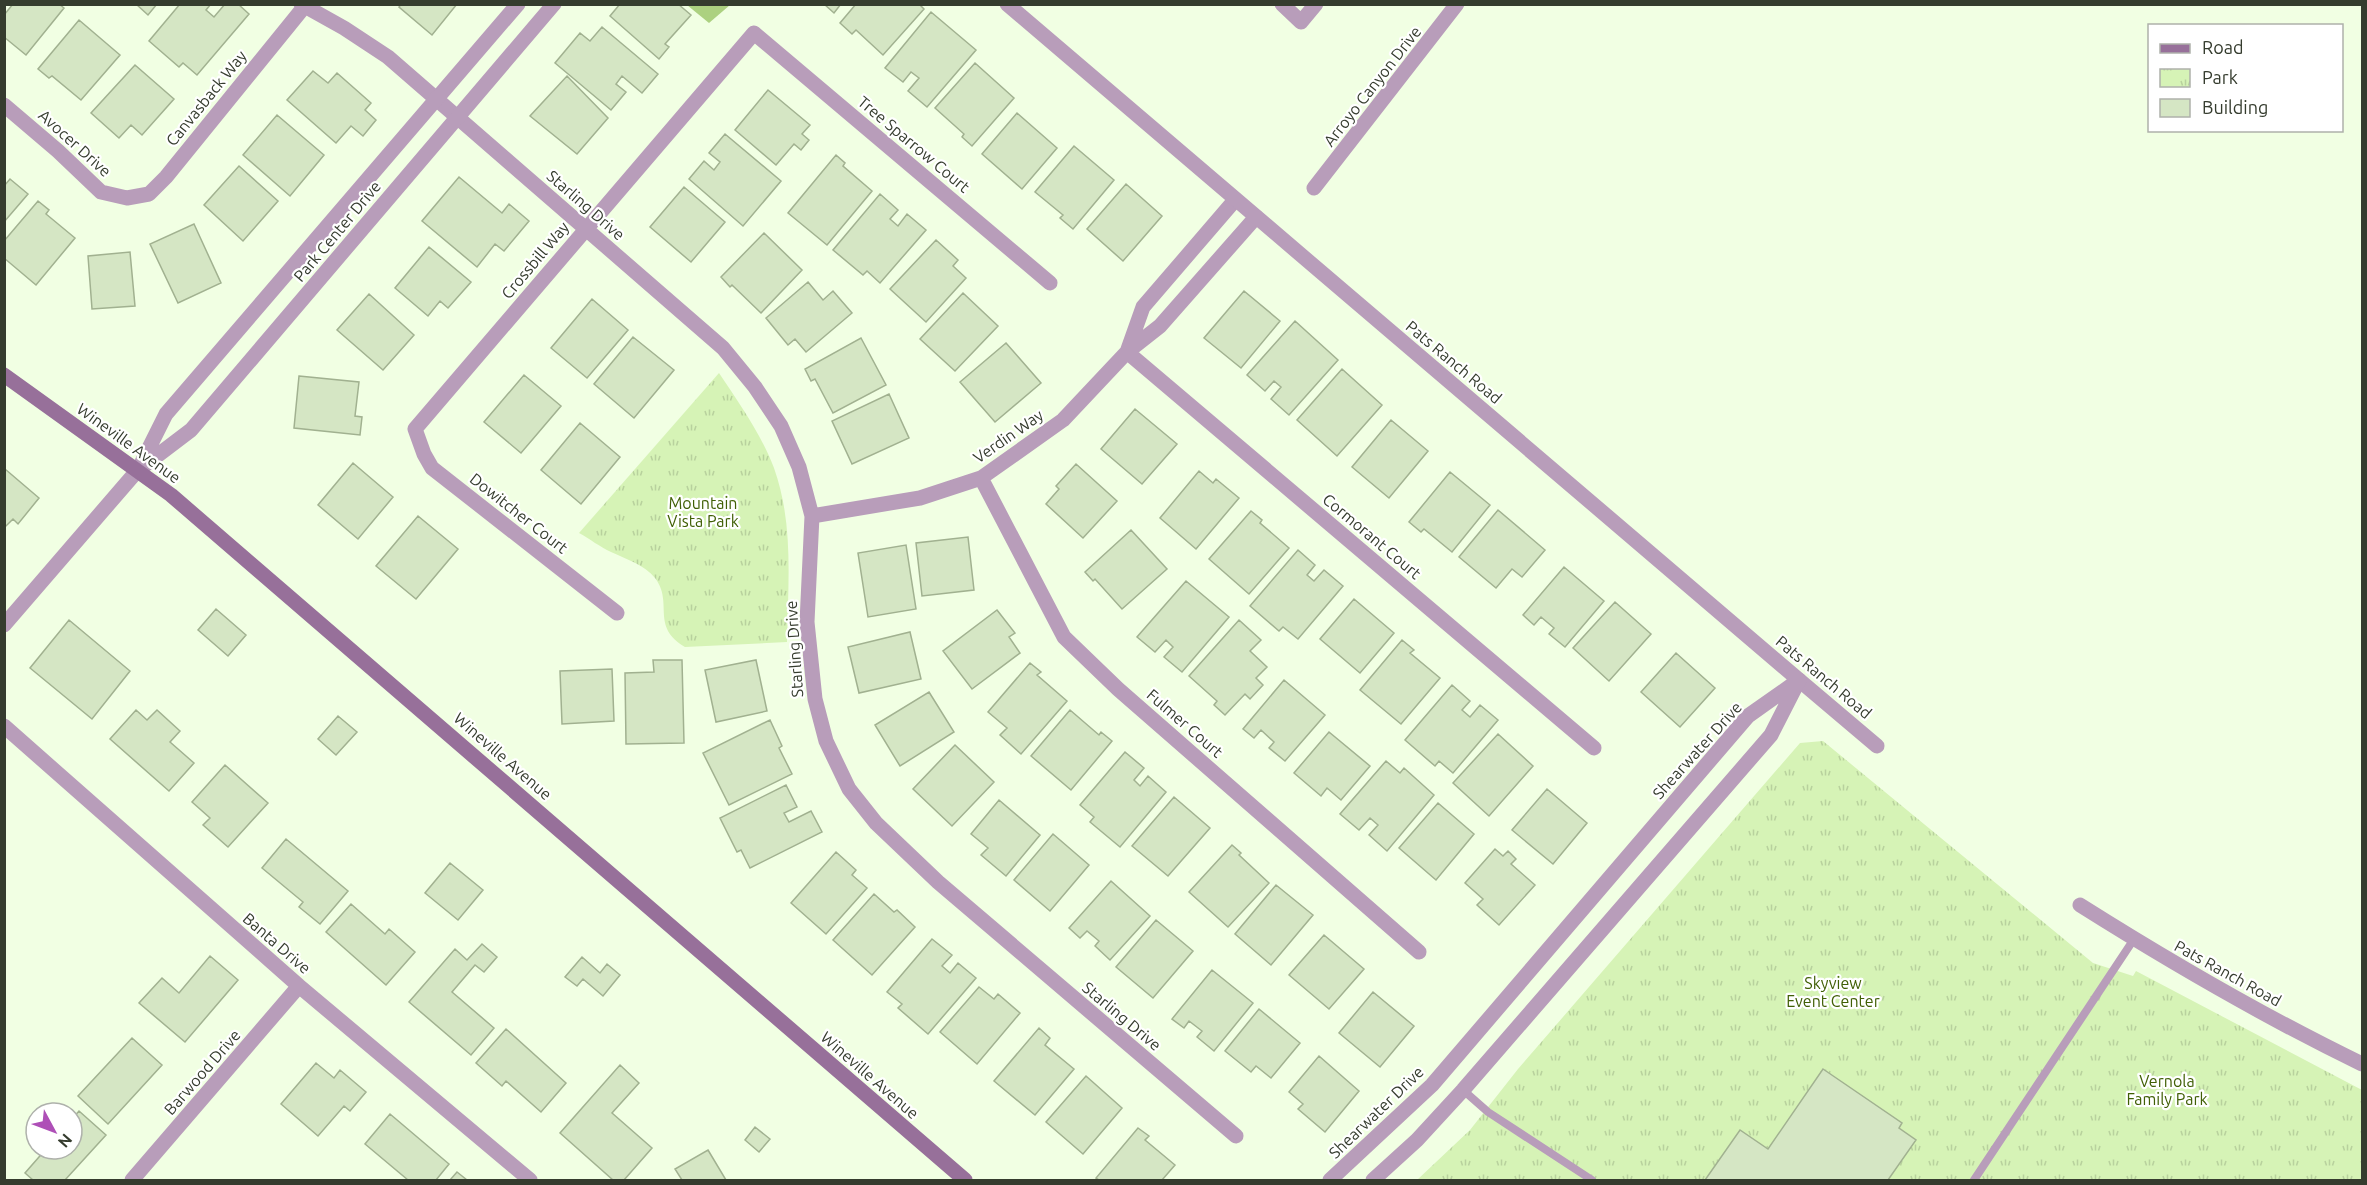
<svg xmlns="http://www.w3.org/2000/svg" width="2367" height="1185" font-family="Ubuntu,sans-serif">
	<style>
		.park { fill: url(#park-tufts) }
		.water { fill: #acd180 }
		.building { fill: #d5e6c4; stroke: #a1b190; stroke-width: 1.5 }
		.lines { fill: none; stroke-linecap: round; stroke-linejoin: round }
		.service { stroke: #b89dba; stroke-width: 8 }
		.minor { stroke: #b89dba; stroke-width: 15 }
		.tertiary { stroke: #b89dba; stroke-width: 15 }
		.secondary { stroke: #97709a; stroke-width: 15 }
		.labels { text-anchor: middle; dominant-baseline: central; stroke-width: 4.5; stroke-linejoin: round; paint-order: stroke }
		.street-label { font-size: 16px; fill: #353c2e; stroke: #fff }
		.park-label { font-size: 16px; fill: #405f05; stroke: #fff }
	</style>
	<defs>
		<pattern id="park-tufts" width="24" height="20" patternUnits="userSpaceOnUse" patternTransform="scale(1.5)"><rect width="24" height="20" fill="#d6f3b6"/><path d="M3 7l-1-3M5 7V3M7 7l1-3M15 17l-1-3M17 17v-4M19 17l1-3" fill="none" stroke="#b8d19d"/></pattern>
	</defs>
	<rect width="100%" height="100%" fill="#f1ffe3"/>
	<!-- park -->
	<path class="park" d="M719,373C739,403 761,434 774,468C794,524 788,583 787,642L685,647C650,626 674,603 655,578C645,565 626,559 611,552C600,547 590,539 579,533Z
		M1823,741L2093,963L2133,976L2136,971L2362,1090V1180H1417L1470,1130L1518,1069L1800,743Z"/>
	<!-- water -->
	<path class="water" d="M687,5H730L709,23Z"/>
	<!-- building -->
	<path class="building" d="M13,4H59L64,8L26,55L4,37V15Z
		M136,4H157L148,15Z
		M180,4H211L206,10L214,17L225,4H238L249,14L197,75L183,63L179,67L149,41Z
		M401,4H457L432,35L399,7Z
		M620,4H678L691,15L665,44L669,47L659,59L610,16Z
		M824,4H841L834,13Z
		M856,4H919L924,9L883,55L856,30L852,34L840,23Z
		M931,12L976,50L927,107L908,91L919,78L911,72L903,82L885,68Z
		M79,20L120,55L81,100L52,76L49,78L38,69Z
		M602,27L658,74L642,93L622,76L616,84L626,92L611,110L555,63L580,33L590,41Z
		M975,63L1014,98L972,146L962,137L964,134L935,108Z
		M135,65L174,99L142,135L131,125L119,138L91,113Z
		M313,71L328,83L337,73L371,103L365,110L376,120L363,136L351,126L336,143L287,100Z
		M567,76L608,118L577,154L530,116Z
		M768,90L810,125L802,134L809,140L801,150L794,144L776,165L735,130Z
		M1017,113L1057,148L1022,189L982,154Z
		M277,115L324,155L290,196L243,155Z
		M725,134L781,181L743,226L689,179L704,161L714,170L720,162L709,153Z
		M1074,146L1114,180L1073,229L1060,218L1063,215L1035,192Z
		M836,155L845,163L843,166L872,191L827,245L788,213Z
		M239,166L278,201L243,241L204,205Z
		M459,177L502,213L509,204L529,221L504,251L495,244L477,267L422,221Z
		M10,179L28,194L4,222V186Z
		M1126,184L1162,216L1123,261L1087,229Z
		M684,187L725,222L691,262L650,227Z
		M880,194L898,210L890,219L898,226L907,214L926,230L880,283L867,271L863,275L833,250Z
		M38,201L49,210L46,214L75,238L36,285L4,258V241Z
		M194,224L221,283L178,303L150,244Z
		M764,233L802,270L761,313L732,285L730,287L721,277Z
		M936,240L958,260L953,266L966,278L926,322L890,289Z
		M429,247L471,282L448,308L440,301L428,316L395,288Z
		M130,252L135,306L92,309L88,256Z
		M808,282L823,300L833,291L852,313L806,352L795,339L788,345L766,318Z
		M1244,291L1280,321L1241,368L1204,338Z
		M963,293L998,326L955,371L920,339Z
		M369,294L414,335L383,370L337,330Z
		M592,299L628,330L587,378L551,348Z
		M1295,321L1338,360L1289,415L1271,399L1281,387L1274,381L1265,391L1247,375Z
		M633,337L674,370L634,418L594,384Z
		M861,338L886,385L833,413L815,379L811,381L805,369Z
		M1006,343L1041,383L995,422L960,382Z
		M1342,369L1382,405L1337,456L1297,420Z
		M524,375L561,406L521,453L484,422Z
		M299,376L359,382L355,416L362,417L360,435L294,428Z
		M889,394L909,438L852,464L832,421Z
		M1135,409L1177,444L1142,484L1101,449Z
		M1391,420L1428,451L1389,498L1352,467Z
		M580,423L620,457L581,504L541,470Z
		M353,463L393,497L358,539L318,505Z
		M1076,464L1117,501L1083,538L1046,504L1059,489L1056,486Z
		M5,469L39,498L18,524L13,519L4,528Z
		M1199,471L1213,483L1216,479L1239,498L1196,549L1160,518Z
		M1450,472L1490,505L1452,552L1424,529L1421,532L1409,522Z
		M1498,510L1545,550L1522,577L1512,569L1496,588L1459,557Z
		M1251,511L1262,520L1260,523L1289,548L1249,594L1209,559Z
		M418,516L458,549L416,599L376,566Z
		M1131,530L1167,569L1122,609L1095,579L1093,581L1085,572Z
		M968,537L974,590L922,596L916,543Z
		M906,545L916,609L868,617L858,553Z
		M1298,550L1315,565L1307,575L1314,581L1324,570L1343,586L1298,639L1283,627L1279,631L1250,606Z
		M1564,567L1604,601L1565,647L1549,634L1554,628L1541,617L1534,625L1523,615Z
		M1186,581L1229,617L1182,672L1164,657L1173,647L1166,640L1155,652L1137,637Z
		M1354,599L1394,633L1360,673L1320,639Z
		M1615,602L1651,634L1609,681L1573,648Z
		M216,609L246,635L228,656L198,630Z
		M997,610L1015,633L1009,637L1020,653L972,689L943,651Z
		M69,620L130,671L92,719L30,668Z
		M1239,620L1261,640L1250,651L1267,667L1256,678L1263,685L1250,699L1245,694L1225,715L1214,705L1217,701L1189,676Z
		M910,632L921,679L859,693L848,647Z
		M1402,640L1414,650L1410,653L1440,678L1401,724L1360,690Z
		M1676,653L1715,688L1680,727L1641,692Z
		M653,660H682L684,743L626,744L625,673L654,672Z
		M756,660L767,711L716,722L705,670Z
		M1030,663L1041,672L1037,675L1067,701L1021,754L1000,735L1007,728L988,712Z
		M612,669L614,721L562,724L560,671Z
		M1284,680L1325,715L1285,761L1269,748L1274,742L1261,730L1254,738L1243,729Z
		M1452,685L1470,701L1462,710L1470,717L1480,705L1498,720L1453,773L1439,761L1435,766L1405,740Z
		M929,692L954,732L900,766L875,725Z
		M136,710L147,720L157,710L180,731L170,742L194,763L169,791L110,739Z
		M1070,710L1099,735L1101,732L1112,741L1071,790L1031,756Z
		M338,716L357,732L336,755L318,739Z
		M770,720L782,746L779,748L792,774L729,805L703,753Z
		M1329,732L1370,766L1341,800L1327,788L1321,796L1294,773Z
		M1498,734L1533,766L1489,816L1453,783Z
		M955,745L994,782L952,826L913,789Z
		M1125,752L1144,768L1134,780L1140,786L1148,776L1166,792L1120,847L1090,822L1094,817L1080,805Z
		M1386,761L1400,773L1404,768L1434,795L1387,851L1369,835L1378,825L1370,818L1359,830L1340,814Z
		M225,765L268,803L228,847L203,825L210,818L192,802Z
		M786,785L797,807L784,813L789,822L811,811L822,832L750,868L741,850L737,852L720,818Z
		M1547,789L1587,823L1553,864L1512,830Z
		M1174,797L1210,828L1168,876L1132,846Z
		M999,800L1040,835L1006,876L981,855L988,848L971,834Z
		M1438,803L1474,834L1436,880L1399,848Z
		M1053,834L1089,865L1050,911L1014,880Z
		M286,839L348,891L320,924L299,907L303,902L262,868Z
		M1232,845L1241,853L1239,855L1269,883L1228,927L1189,892Z
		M1495,849L1503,856L1508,851L1516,859L1511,864L1535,885L1499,925L1477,905L1483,899L1465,883Z
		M836,852L856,870L852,875L867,888L826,934L791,903Z
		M450,863L483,890L458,920L425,893Z
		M1111,881L1150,916L1110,960L1095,946L1099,941L1087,931L1080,938L1069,928Z
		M1276,885L1313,915L1271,965L1235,934Z
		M874,894L894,912L897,910L915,927L872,975L833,940Z
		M351,904L385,934L389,929L415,952L386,985L326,932Z
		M1156,920L1193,951L1153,998L1116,967Z
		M1324,935L1364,969L1329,1009L1289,975Z
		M932,939L952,955L942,966L950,973L958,963L976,978L928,1034L898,1008L902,1004L887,992Z
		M482,944L497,957L484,972L475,965L452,992L494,1028L471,1055L409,1002L455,949L467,960Z
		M210,956L238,980L185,1042L139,1003L162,978L179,993Z
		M582,957L600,973L607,964L620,975L603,996L583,979L577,986L565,977Z
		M1212,970L1253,1003L1214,1051L1197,1037L1202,1031L1189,1021L1184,1028L1172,1019Z
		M979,987L994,999L998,994L1020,1013L977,1064L940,1032Z
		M1373,992L1414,1026L1380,1067L1339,1033Z
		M1259,1009L1300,1043L1271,1078L1256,1066L1251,1072L1225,1051Z
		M1039,1028L1050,1038L1045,1045L1074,1069L1035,1115L994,1081Z
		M506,1029L566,1083L541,1112L506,1081L502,1086L476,1063Z
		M132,1038L162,1065L108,1124L78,1096Z
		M1319,1056L1359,1091L1325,1132L1298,1109L1303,1104L1289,1092Z
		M316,1063L334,1078L340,1070L366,1092L350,1111L344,1106L318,1136L281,1104Z
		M620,1065L639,1083L612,1113L652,1148L624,1180H613L560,1133Z
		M1823,1069L1902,1123L1899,1128L1916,1140L1888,1180H1705L1740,1130L1768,1149Z
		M1086,1076L1122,1108L1083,1154L1046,1122Z
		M79,1111L106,1135L65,1180H33L25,1173L46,1149H72V1119Z
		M390,1114L449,1164L436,1180H408L365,1144Z
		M755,1127L770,1139L759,1152L745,1140Z
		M1138,1128L1149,1136L1145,1140L1175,1165L1162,1180H1099L1096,1178Z
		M708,1150L726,1180H682L675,1169Z
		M457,1172L467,1180H450Z"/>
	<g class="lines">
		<!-- service -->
		<path class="service" d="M1463,1090L1488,1112L1592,1180
			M1974,1180L2134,939"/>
		<!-- minor -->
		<path class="minor" d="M301,4L344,28L388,57L723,348L755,387L781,426L799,467L812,516L807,622L815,699L826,741L849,789L876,823L938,882L1236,1136
			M1282,4L1301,22L1316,4
			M4,105L58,151L101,192L127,198L149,194L166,177L304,7
			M1314,188L1457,4
			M1127,352L1594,748
			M1127,352L1143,307L1235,200
			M981,478L1064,637L1118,689L1419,952
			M812,516L920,498L981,478L1063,420L1127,352L1160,326L1256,217
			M617,613L432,468L424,454L415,429L754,33L1050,283
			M1799,680L1877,746
			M4,726L299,986L530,1180
			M2080,905C2172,963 2265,1017 2362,1064
			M132,1180L299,986"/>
		<!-- tertiary -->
		<path class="tertiary" d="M1007,4L1799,680
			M139,468L166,414L518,4
			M4,625L137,471L191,430L554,4
			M1330,1180L1432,1085L1748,716L1799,680
			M1373,1180L1417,1140L1463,1090L1771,735L1798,682"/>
		<!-- secondary -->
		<path class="secondary" d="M4,375L171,495L965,1180"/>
	</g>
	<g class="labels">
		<!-- street labels -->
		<g class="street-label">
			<text transform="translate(1372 86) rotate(-52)">Arroyo Canyon Drive</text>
			<text transform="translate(206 98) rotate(-51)">Canvasback Way</text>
			<text transform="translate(75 143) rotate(42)">Avocer Drive</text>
			<text transform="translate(914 144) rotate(40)">Tree Sparrow Court</text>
			<text transform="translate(586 205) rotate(41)">Starling Drive</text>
			<text transform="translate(337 231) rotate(-50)">Park Center Drive</text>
			<text transform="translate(535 260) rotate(-50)">Crossbill Way</text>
			<text transform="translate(1454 362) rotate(40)">Pats Ranch Road</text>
			<text transform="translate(1008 436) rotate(-35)">Verdin Way</text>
			<text transform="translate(129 443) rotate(36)">Wineville Avenue</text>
			<text transform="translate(519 513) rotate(38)">Dowitcher Court</text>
			<text transform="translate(1372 536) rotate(40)">Cormorant Court</text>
			<text transform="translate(794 649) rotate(-94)">Starling Drive</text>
			<text transform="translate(1824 677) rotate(40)">Pats Ranch Road</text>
			<text transform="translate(1185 723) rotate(41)">Fulmer Court</text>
			<text transform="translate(1697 750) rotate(-48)">Shearwater Drive</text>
			<text transform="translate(503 756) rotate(41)">Wineville Avenue</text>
			<text transform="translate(277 943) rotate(41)">Banta Drive</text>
			<text transform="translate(2228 973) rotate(29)">Pats Ranch Road</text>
			<text transform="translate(1122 1016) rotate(40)">Starling Drive</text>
			<text transform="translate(202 1072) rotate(-49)">Barwood Drive</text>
			<text transform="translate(870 1075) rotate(41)">Wineville Avenue</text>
			<text transform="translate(1376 1112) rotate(-44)">Shearwater Drive</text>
		</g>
		<!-- park labels -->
		<g class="park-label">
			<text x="703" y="503">Mountain<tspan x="703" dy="18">Vista Park</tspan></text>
			<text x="1833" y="983">Skyview<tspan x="1833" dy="18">Event Center</tspan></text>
			<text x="2167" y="1081">Vernola<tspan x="2167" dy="18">Family Park</tspan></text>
		</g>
	</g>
	<!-- border -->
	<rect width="2367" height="1185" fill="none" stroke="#353c2e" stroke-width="12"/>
	<!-- legend -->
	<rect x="2148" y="24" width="195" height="108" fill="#ffffff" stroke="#aeb1ab" stroke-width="1.5"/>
	<rect x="2160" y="44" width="30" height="9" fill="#97709a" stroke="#aeb1ab" stroke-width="1.5"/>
	<text x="2202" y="54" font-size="18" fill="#353c2e">Road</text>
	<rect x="2160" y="69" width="30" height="18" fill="url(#park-tufts)" stroke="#aeb1ab" stroke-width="1.5"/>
	<text x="2202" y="84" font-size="18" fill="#353c2e">Park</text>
	<rect x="2160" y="99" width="30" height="18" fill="#d5e6c4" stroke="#aeb1ab" stroke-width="1.5"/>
	<text x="2202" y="114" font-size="18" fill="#353c2e">Building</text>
	<!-- north arrow -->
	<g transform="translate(54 1131) rotate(131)"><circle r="28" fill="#ffffff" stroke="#aeb1ab" stroke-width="1.5"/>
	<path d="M0-4.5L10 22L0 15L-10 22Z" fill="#ae4fb7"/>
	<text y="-9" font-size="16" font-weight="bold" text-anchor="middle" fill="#353c2e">N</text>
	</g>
</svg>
